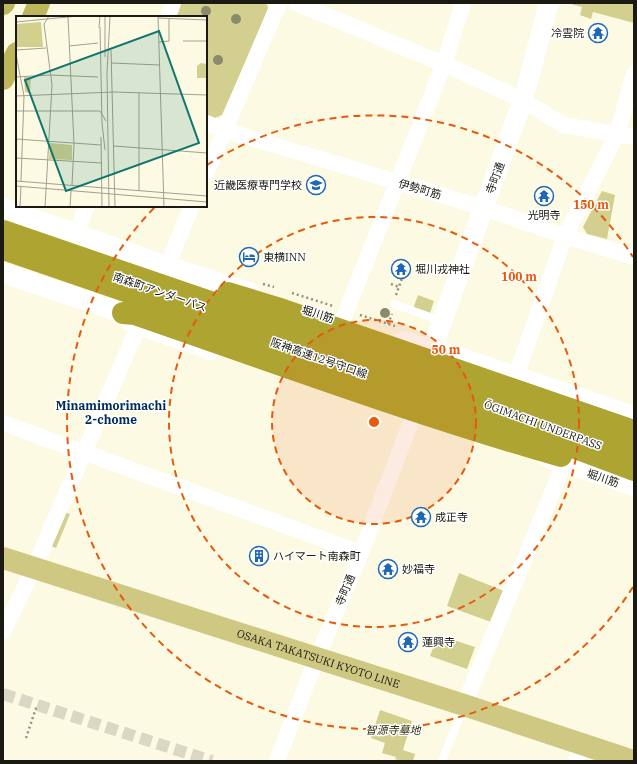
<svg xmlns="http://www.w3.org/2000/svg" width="637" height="764" font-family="'IBM Plex Serif','Noto Sans JP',serif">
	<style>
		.green { fill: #d3cf8f }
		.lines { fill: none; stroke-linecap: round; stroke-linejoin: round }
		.pedestrian-tunnel { stroke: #dad8c4; stroke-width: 12; stroke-dasharray: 12 6; stroke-linecap: butt }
		.path { stroke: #939282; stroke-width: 2.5; stroke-dasharray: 2 3; stroke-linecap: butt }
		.service { stroke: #fff; stroke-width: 8 }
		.minor { stroke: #fff; stroke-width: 16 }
		.tertiary { stroke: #fff; stroke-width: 20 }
		.primary { stroke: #cec883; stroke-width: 22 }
		.trunk { stroke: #beb65a; stroke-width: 22 }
		.motorway { stroke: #ada431; stroke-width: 22 }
		.tree { fill: #8c8a6c }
		.ring { fill: none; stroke: #e8590c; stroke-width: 2; stroke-dasharray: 7 5 }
		.labels { text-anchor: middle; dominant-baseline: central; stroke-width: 3; stroke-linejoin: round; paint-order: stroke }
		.poi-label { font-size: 11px; fill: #1a1a12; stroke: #fff; text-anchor: start }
		.street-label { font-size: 11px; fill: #1a1a12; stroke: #fff }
		.park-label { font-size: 11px; font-style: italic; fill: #312e0a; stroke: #fff }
		.neighbourhood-label { font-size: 12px; font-weight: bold; fill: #002a5b; stroke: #fff }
		.inset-road { fill: none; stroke: #a2a08f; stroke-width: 1 }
		.view { fill: #0f766e; fill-opacity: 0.15; stroke: #0f766e; stroke-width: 2 }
		.inset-edge { fill: none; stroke: #1a1a12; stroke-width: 2 }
		.centre { fill: #e8590c; stroke: #fff; stroke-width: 2 }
		.ring-label { font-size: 12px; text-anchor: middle; font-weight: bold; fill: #e8590c; stroke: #fff; stroke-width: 3; stroke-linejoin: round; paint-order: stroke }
	</style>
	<rect width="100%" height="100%" fill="#fcfae3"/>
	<!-- green -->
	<path class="green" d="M181,3H266L269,9L222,115L215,118L206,114V17H175Z
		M567,3H634V23L593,12L591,19L580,15L582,7Z
		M602,191L615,195L607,239L587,234L583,227Z
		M418,295L434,301L430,313L415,308L414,306Z
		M63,512L70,514L56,548L49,545Z
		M459,573L504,591L491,622L447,606Z
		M438,635L475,647L467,669L430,656Z
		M380,710L412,721L403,750L415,754L413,761H402L395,759L396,757L382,753L385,743L371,738Z"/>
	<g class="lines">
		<!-- pedestrian-tunnel -->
		<path class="pedestrian-tunnel" d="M3,694L212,761"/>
		<!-- path -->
		<path class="path" d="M263,284L274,287
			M391,284L399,287
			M292,293L333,306
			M396,295L406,267
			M360,315L395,326
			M388,324L392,314
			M26,738L37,705"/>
		<!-- service -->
		<path class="service" d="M394,304L441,321
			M442,761L464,706"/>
		<!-- minor -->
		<path class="minor" d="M296,3L444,64L523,100L563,125L634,137
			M168,17L173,3
			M206,123L224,130L484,208L565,236L634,257
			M206,174L279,3
			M76,233L87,206
			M167,266L192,206
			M123,313L129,323L138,327L211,352
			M342,322L444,64L463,3
			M516,376L565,236L617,134L634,74
			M3,423L361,553
			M546,459L634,488
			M3,632L34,568L138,327
			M464,705L564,464
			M277,761L308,680L361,553L412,419
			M576,761L582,744"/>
		<!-- tertiary -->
		<path class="tertiary" d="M3,208L167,266L249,292
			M3,273L123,313
			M403,341L456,356L634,416
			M429,363L436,338L523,100L549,3"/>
		<!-- primary -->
		<path class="primary" id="s1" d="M3,558L464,705L633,761"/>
		<!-- trunk -->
		<path class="trunk" d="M3,4L4,3
			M33,17L39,3
			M3,79L17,53"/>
		<!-- motorway -->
		<path class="motorway" d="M3,231L458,387L634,451
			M3,249L452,403L519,427L634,470
			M228,293L277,308L634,431
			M123,313L135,314C277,363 417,415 561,456"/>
	</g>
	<!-- trees -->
	<g class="tree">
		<circle cx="206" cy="11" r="5"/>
		<circle cx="236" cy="19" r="5"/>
		<circle cx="218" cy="60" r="5"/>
		<circle cx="385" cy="313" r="5"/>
	</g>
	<!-- distance rings -->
	<circle cx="374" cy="422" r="102" fill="#e8590c" fill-opacity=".12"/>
	<g class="ring">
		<circle cx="374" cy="422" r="102"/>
		<circle cx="374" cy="422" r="205"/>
		<path d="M633 587A307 307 0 1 1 155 207M207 165A307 307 0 0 1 633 257"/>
	</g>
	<!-- icons -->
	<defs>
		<symbol id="temple-ring" viewBox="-11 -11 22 22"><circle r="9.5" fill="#fff" stroke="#2167b7" stroke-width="1.5"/><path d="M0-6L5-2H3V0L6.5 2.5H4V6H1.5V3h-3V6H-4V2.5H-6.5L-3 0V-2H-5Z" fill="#2167b7"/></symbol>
		<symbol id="university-ring" viewBox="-11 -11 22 22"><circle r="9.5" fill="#fff" stroke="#2167b7" stroke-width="1.5"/><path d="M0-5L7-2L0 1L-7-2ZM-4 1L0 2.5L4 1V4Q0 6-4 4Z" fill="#2167b7"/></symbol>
		<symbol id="hotel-ring" viewBox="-11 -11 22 22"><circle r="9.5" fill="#fff" stroke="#2167b7" stroke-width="1.5"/><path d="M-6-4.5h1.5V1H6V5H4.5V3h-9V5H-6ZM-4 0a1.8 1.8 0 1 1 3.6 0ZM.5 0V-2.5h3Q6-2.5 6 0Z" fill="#2167b7"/></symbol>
		<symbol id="building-ring" viewBox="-11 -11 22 22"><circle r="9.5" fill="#fff" stroke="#2167b7" stroke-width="1.5"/><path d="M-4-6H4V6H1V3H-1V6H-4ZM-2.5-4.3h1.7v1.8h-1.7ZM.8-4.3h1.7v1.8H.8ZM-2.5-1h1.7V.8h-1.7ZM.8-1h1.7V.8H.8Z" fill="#2167b7"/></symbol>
	</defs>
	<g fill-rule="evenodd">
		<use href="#temple-ring" x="587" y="22" width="22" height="22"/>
		<use href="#university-ring" x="305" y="174" width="22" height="22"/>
		<use href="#temple-ring" x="533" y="185" width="22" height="22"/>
		<use href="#hotel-ring" x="238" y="246" width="22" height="22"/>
		<use href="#temple-ring" x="390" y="258" width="22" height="22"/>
		<use href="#temple-ring" x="410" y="506" width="22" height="22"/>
		<use href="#building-ring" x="248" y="545" width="22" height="22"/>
		<use href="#temple-ring" x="377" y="558" width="22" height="22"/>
		<use href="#temple-ring" x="397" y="631" width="22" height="22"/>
	</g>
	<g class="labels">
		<!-- poi labels -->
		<g class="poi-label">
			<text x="584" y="33" text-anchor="end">冷雲院</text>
			<text x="302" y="185" text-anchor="end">近畿医療専門学校</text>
			<text x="544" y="215" text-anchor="middle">光明寺</text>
			<text x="263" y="257">東横INN</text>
			<text x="415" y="269">堀川戎神社</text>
			<text x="435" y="517">成正寺</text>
			<text x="273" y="556">ハイマート南森町</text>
			<text x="402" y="569">妙福寺</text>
			<text x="422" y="642">蓮興寺</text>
		</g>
		<!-- street labels -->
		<g class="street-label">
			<text transform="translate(495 178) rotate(-70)">寺町通</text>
			<text transform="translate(420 189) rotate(16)">伊勢町筋</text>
			<text transform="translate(160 292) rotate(19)">南森町アンダーパス</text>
			<text transform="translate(318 314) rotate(18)">堀川筋</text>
			<text transform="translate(319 358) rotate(19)">阪神高速12号守口線</text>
			<text transform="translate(543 425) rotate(20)">ŌGIMACHI UNDERPASS</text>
			<text transform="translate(603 478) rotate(19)">堀川筋</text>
			<text transform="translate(345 590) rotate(-67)">寺町通</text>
			<text stroke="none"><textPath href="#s1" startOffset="331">OSAKA TAKATSUKI KYOTO LINE</textPath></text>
		</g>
		<!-- park labels -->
		<g class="park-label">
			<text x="393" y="730">智源寺墓地</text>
		</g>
		<!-- neighbourhood labels -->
		<g class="neighbourhood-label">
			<text x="111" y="405">Minamimorimachi<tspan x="111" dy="14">2-chome</tspan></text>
		</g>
	</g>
	<!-- overview -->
	<g transform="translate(16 16)">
		<rect width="191" height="191" fill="#fcfae3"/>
		<path d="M25,6L27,31H0V8ZM185,47L191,48L190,62H181V50ZM8,61H15L14,77L9,76ZM34,127L56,129V144L33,143Z" fill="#d3cf8f"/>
		<path class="inset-road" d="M89,0V41M142,0L148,191M52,1L58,128L56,169M142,2L191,4M0,6L62,0M84,11L86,107L89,134M83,12L84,0M167,25H191M143,26L153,25V3M53,30L82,27M0,34L30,32M95,34L99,191M0,38L8,80L5,165M95,47L144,49M0,61L34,59L82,61M0,80L98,76L191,79M0,95H84L90,105M85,121L86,191M0,123L85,129M98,130L191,137M0,142L86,147M0,165L191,180M0,170L191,186M123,175V77M4,191L5,170M29,191L36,69L28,8L33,0M54,191L55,175M93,191L91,57L94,0"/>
		<path class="view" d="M143,15L183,127L50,175L9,64Z"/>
		<rect width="191" height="191" class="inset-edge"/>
	</g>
	<circle cx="374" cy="422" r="6" class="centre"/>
	<g class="ring-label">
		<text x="591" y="209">150 m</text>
		<text x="519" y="281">100 m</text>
		<text x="446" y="354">50 m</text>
	</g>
	<!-- border -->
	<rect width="637" height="764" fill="none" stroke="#1a1a12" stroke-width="8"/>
</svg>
